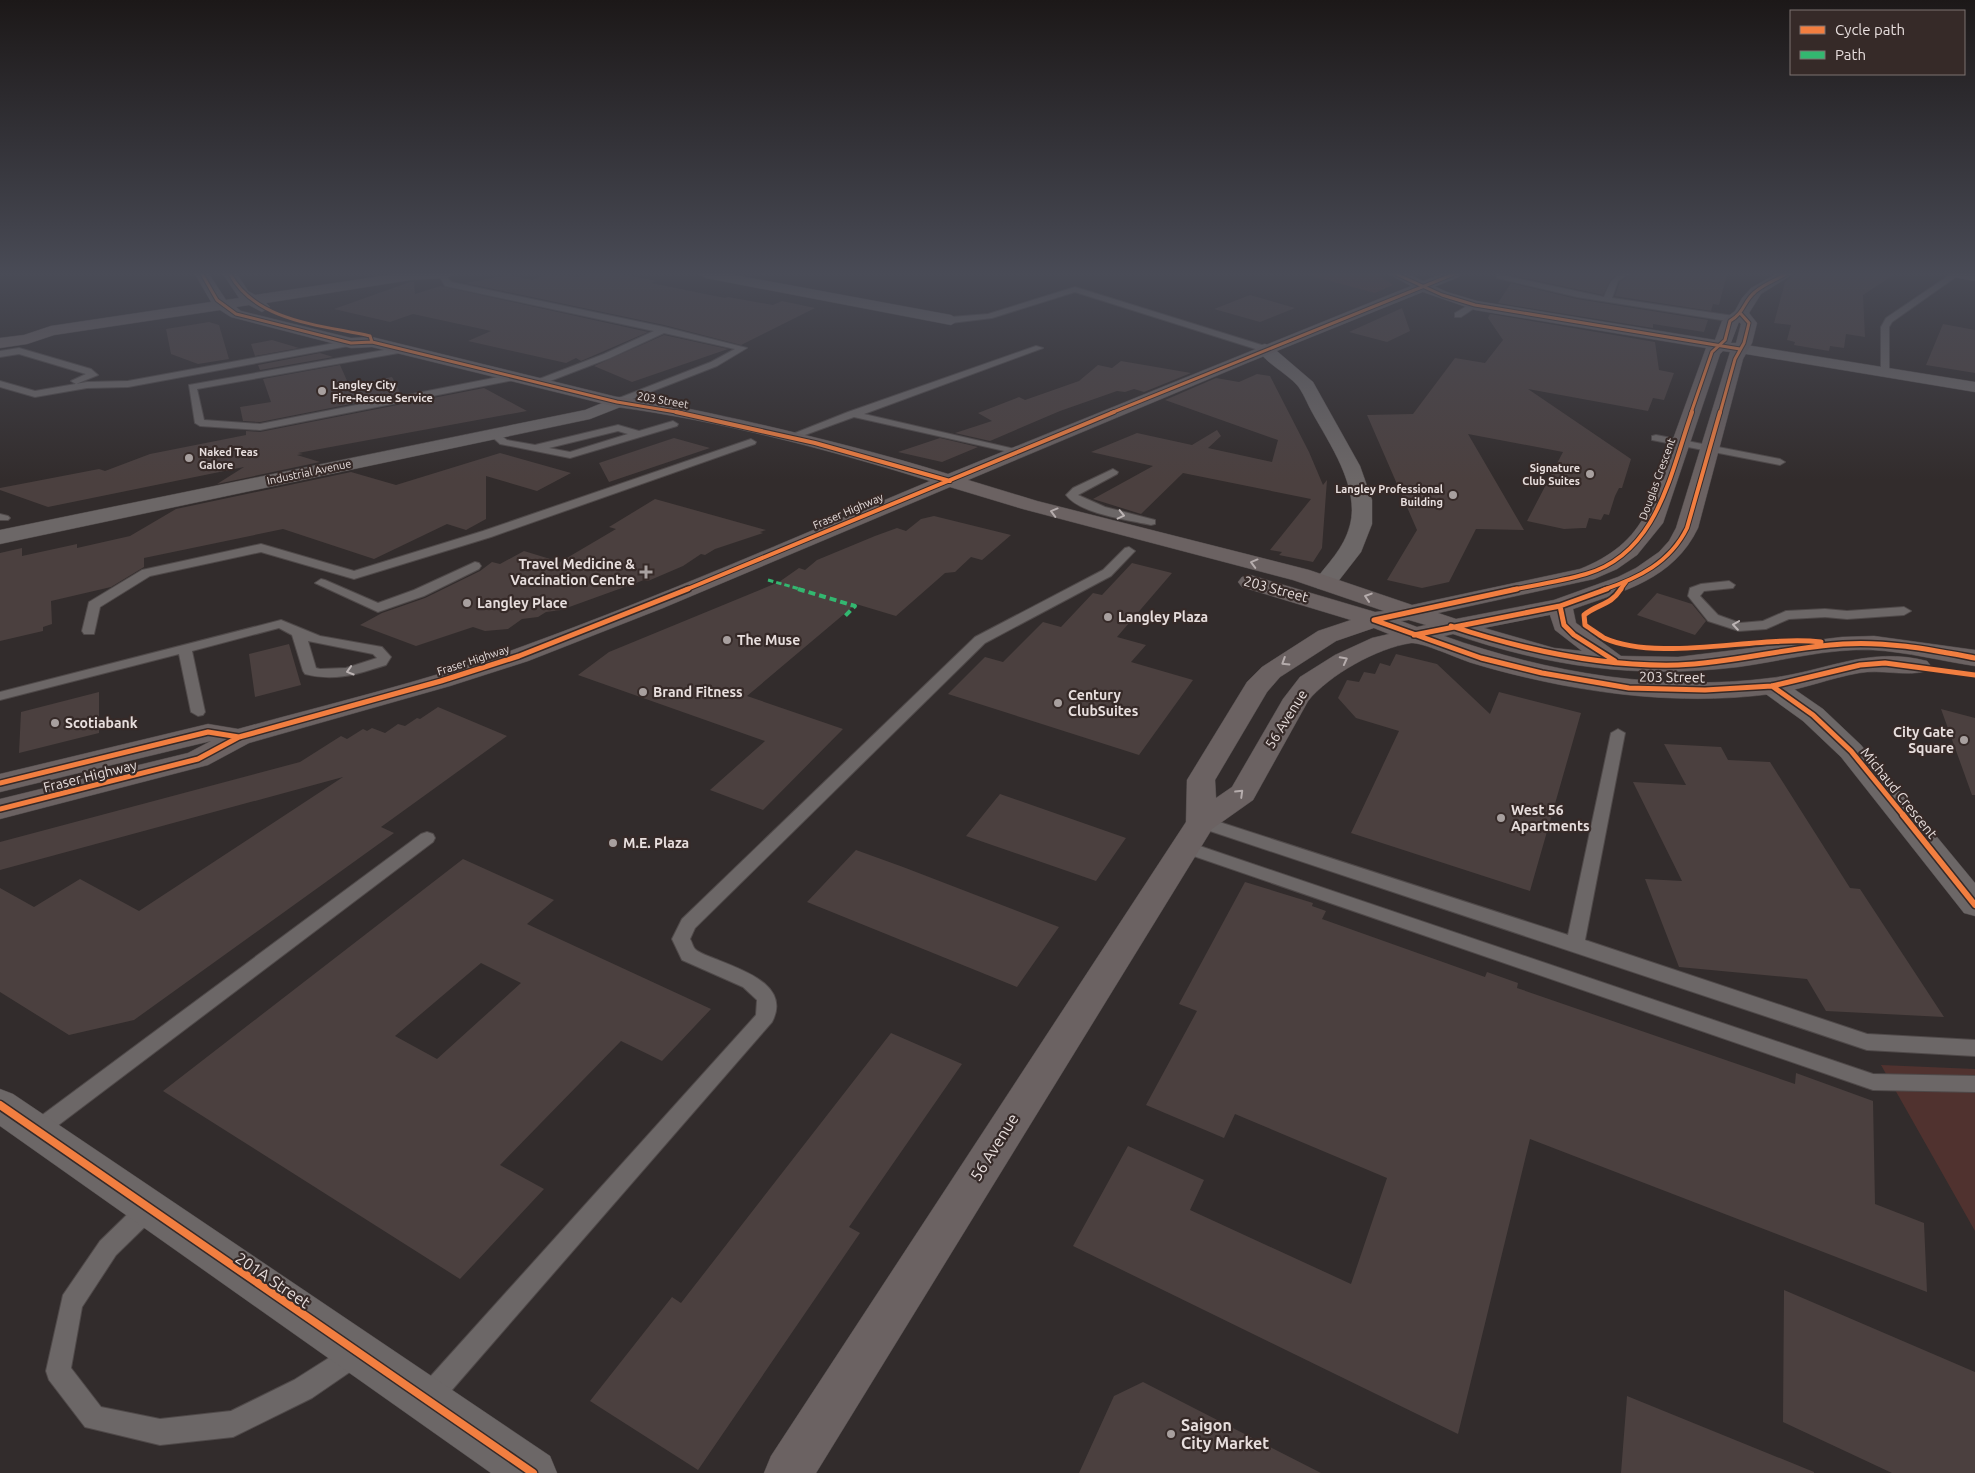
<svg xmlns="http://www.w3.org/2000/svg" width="1975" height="1473" font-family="Ubuntu,sans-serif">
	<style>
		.green { fill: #50322f }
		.building { fill: #4b403f; fill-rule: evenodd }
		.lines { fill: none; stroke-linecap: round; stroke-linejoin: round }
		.service-casing { stroke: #4f4949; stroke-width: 2 }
		.minor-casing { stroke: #4f4949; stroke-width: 1 }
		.tertiary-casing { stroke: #4f4949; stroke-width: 1 }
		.secondary-casing { stroke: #4f4949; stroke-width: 1 }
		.service { fill: #6c6767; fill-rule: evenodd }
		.minor { fill: #6c6767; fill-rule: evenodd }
		.tertiary { fill: #6c6767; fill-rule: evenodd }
		.secondary { fill: #6b6262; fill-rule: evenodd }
		.quiet-far1 { stroke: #33b770; stroke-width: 3; stroke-dasharray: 5.5 3; stroke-linecap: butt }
		.quiet { stroke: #33b770; stroke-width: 4; stroke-dasharray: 7 4; stroke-linecap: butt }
		.cycleway-far4-casing { stroke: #362a28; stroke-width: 5 }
		.cycleway-far3-casing { stroke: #362a28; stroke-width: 6 }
		.cycleway-far2-casing { stroke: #362a28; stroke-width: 8 }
		.cycleway-far1-casing { stroke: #362a28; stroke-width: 9 }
		.cycleway-casing { stroke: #362a28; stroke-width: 11 }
		.cycleway-far4 { stroke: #f27e40; stroke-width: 3 }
		.cycleway-far3 { stroke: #f27e40; stroke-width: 4 }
		.cycleway-far2 { stroke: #f27e40; stroke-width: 5 }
		.cycleway-far1 { stroke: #f27e40; stroke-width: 6 }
		.cycleway { stroke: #f27e40; stroke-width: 8 }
		.oneway { stroke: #b5acac }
		.oneway2 { stroke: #bcb4b4 }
		.poi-dot { fill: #a8a09f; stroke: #362a28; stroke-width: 2 }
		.labels { text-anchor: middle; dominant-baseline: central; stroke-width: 4.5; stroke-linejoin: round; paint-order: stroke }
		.far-poi-label { font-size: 11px; font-weight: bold; fill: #e7dedd; stroke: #362a28; text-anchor: start }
		.far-street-label { font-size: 11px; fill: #e7dedd; stroke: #362a28 }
		.poi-label { font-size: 14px; font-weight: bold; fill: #e7dedd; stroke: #362a28; text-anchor: start }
		.street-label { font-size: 14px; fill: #e7dedd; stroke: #362a28 }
		.near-street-label { font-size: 16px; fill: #e7dedd; stroke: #362a28 }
		.near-poi-label { font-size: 16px; font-weight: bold; fill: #e7dedd; stroke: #362a28; text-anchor: start }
	</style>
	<rect width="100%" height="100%" fill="#322c2c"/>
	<!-- green -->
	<path class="green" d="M1304,274H1378L1393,285L1375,293Z
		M1881,1065L1975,1069V1231Z"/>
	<!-- building -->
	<path class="building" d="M547,274L578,277L586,274H621L657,281L651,283L725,298L728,297L773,305L782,301L815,308L741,345L664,325L465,283L509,275L532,280Z
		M1518,274H1618L1611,279L1603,295L1516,276Z
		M1631,274H1727L1719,305L1713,304L1711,311L1615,296L1620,282Z
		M1795,274H1895L1863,295L1865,337L1846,334L1844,348L1830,346L1829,351L1794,345L1795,342L1787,340L1791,325L1774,323L1785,282Z
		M410,282H414L415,294L440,286L648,332L581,361L576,358L566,363L468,341L491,331L413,314L390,322L334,309Z
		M1511,283L1577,299L1708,320L1704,332L1653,324V328L1498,303Z
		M1250,295L1295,308L1260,322L1214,309Z
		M1402,308L1410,331L1387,342L1349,332Z
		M1490,314L1655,342L1659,370L1674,373L1664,400L1653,398L1648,411L1528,389L1631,459L1622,488H1619L1615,496L1609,515L1604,514L1601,520L1589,518L1586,528H1583L1564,529L1527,521L1563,452L1468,434L1524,530L1476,529L1449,582L1422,588L1387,580L1417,530L1367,415L1413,414L1455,358L1485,363L1503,340L1488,318Z
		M209,322L219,325L229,359L198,364L171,354L166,329Z
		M1943,324L1975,330V373L1926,365Z
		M664,335L728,349L632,382L594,366Z
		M272,340L299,348L255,356L251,344Z
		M320,353L333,357L260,370L258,365Z
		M1121,361L1191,373L1144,392L1134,389L1125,392L1117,391L1060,411L990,441L955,433L992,421L978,413L1019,397L1025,400L1079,381L1098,365L1112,368Z
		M340,365L349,385L392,377L401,394L260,422L243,421L240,407L271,402L263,379Z
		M1257,374L1270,376L1309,452L1323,485L1327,480L1322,548L1313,562L1279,555L1282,552L1270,550L1311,499L1183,473L1141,514L1093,499L1153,466L1091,452L1137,433L1192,445L1217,430L1221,436L1208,448L1272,462L1278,440L1165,400L1216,378L1239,382Z
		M484,388L527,411L298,453L303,454L297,455L320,462L217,484L244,467L48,507L0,490V488L99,469L105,471L150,454L246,435V431L260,432Z
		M674,438L710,448L609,482L599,463Z
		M940,438L978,447L942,462L898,452Z
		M500,453L571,473L537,491L486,476V519L466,530L447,524L374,559L283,529L144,558V567L111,587L51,601L52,624L43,627V631L0,641V553L22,548V556L77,544V548L130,536L176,509L351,472L396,485Z
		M655,499L766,530L760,532L763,533L715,549L705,555L701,554L683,566L648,581L644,580L561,610L546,612L538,617L522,619L508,629L485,631L473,627L416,646L360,625L382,613L425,598L480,571L492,562L500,564L524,551L560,562L616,529L609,527Z
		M934,516L1011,535L982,560L971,557L955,572L945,573L896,616L856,604L747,696L843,729L763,810L710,790L765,741L578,675L609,652L779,582L799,568L805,570L817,560L875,536L897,528L906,531L921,519Z
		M1132,563L1172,573L1117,637L1146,645L1131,662L1193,680L1139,755L948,694L985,657L1003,662L1043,622L1061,627L1093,593L1102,595Z
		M1657,593L1692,604L1706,621L1695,635L1637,615Z
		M289,644L301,685L255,697L249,654Z
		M1396,654L1437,664L1490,714L1499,692L1581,713L1530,891L1351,833L1399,731L1356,718L1338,698L1347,680L1359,682L1364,672L1375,674L1380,663L1390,666Z
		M99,692V733L19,753L21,712Z
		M438,707L507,736L381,827L394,833L134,1020L69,1035L0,992V888L34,907L80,879L139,911L343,777L0,870V842L300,762L341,736L347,739L363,729L367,731L372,728L385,733L398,724L405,726L417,718L420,719Z
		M1941,709L1975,718V795H1972Z
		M1664,744L1721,747L1728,760L1770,762L1850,888L1860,889L1944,1017L1826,1011L1807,979L1679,967L1645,879L1682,881L1633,782L1686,785Z
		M1000,794L1126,838L1096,881L966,836Z
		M856,850L903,867L1059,927L1017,987L807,902Z
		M463,859L554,900L527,924L711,1009L662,1061L621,1041L500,1165L544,1189L460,1279L163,1091ZM481,963L521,983L437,1059L395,1036Z
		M1245,882L1313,903L1312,906L1326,911L1322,919L1485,977L1487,972L1518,983L1517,988L1795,1084L1796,1073L1873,1101L1875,1204L1924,1223L1927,1292L1530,1139L1458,1434L1073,1246L1128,1146L1204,1180L1190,1210L1351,1284L1387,1178L1235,1114L1224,1138L1146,1105L1197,1011L1179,1004Z
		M891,1033L962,1064L849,1227L860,1233L698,1470L590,1401L672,1297L681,1303Z
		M1784,1290L1975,1372V1473H1892L1783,1422Z
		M1143,1382L1321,1473H1079L1114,1396Z
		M1627,1396L1814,1472V1473H1621Z"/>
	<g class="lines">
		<defs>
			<path id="service" d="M438,274H444L451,282L664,327L747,348L717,366L617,405L614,404V400L711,362L735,349L664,333L610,358L537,386L532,383L534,381L604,354L654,331L445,286Z
				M1497,274L1604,297C1610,283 1612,274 1629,274L1618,281L1612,298L1734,316L1738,319L1734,322L1577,297L1497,278Z
				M1951,274H1960L1892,322L1889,327V372L1881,374V327L1886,318Z
				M1075,287L1268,347L1269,349L1262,351L1075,292L992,318L951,323L947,320L951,317L988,314Z
				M1472,303L1479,305L1461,317H1455V313Z
				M351,340L355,343L354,345L128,387L87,388L35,397L0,387V381L35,391L87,382L128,381Z
				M1036,346L1043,348L864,414L1023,451V455L854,417L794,439L790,440L785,437L848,412Z
				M401,347L405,350L404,352L197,389L204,420L260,424L514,374L519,377L514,380L260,430L200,426L195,423L189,385Z
				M19,348L91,369L98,375L76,384L71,381L86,374L19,354L0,357V351Z
				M673,421L678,424L677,426L570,458L500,444L489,434L494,431L507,440L535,445L618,425L639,431ZM618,431L628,434L570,452L549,448Z
				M1656,435L1780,459L1785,462L1780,465L1652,440V436Z
				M751,439L756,442L755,444L491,537L354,579L261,552L150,576L100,607L94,634H84L82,631L89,602L142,570L261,544L354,571L483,531Z
				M1113,469L1118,472L1117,474L1078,495L1105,507L1155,520V524L1151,525C1129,520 1080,514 1066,495L1073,488Z
				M0,514L8,516L10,518L8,520H0Z
				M1129,547L1135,551L1111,576L985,643L695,928L690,939C692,942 693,947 695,949C699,953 708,956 713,958C739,969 792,984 772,1022L438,1406L429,1410L420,1406L416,1397L420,1388L756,1015L757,1000L743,987L682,960L672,939L682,919L975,637L1103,570L1125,548Z
				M475,562L479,563L481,566L479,569L424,596L378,612L315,583L321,579L325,580L378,603L414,590Z
				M1729,581L1735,585L1733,588L1704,591L1700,596L1718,615L1740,623L1763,621L1786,611L1825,609L1847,611L1904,607L1911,611L1904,615L1847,619L1825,617L1789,619L1766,629L1739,631L1708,621L1688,596L1690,588L1701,584Z
				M281,620L320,636L382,647L391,657L386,665C358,674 334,682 305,674L303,671L292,635L279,628L192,651L205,712L203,715L198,716L191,712L179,654L0,700V692ZM308,641L373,654L377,658L346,668L320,669L316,668Z
				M1618,729L1625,733L1585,940L1867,1034L1975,1040V1056L1867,1050L1195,826L1193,822L1195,818H1207L1568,935L1611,733Z
				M427,832L433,834L435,838L433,842L44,1136L37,1139L30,1136L26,1130L30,1124L421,834Z
				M1185,841L1873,1074L1975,1076V1092L1873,1090L1179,851L1177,847L1179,843Z
				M148,1199L156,1202L159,1209L156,1216L116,1255L82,1307L71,1368L101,1407L160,1419L231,1411L294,1380L354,1342L363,1345L366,1354L363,1363L312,1398L233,1437L160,1445L85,1427L49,1380L46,1371L63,1295L100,1241L140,1202Z"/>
			<path id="minor" d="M699,274H729L951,315L959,320L951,325L706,278Z
				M1951,274H1975V281L1953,277Z"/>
			<path id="tertiary" d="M1441,274H1461L1459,277L1429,289L1424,290L1417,286L1419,283Z
				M1265,344L1271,346L1313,382L1360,466L1372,500V524L1361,552L1333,588L1325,590L1317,588L1313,583C1327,564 1344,549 1350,525C1360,487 1329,443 1312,412C1307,403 1303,392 1297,385C1285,372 1267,364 1257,349L1259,346Z
				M1740,344L1975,382V392L1734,352L1732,349L1734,346Z
				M617,397L623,398L626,402L623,406L590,419L0,544V530L585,410Z
				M1772,678L1781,680L1823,709L1861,745L1975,883V916L1964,913L1841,757L1803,721L1763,692L1759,686L1763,680Z
				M0,1089L13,1094L550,1456L557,1473H491L0,1126Z"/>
			<path id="secondary" d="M195,274H209L226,300L239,298L223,274H237L248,291L255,295L395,274H454L447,278L410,280L266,303L270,307L262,312L249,305L236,307L241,311L351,338L372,337L617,397C659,402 700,411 741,420C811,436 880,453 948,474L1411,286L1389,274H1408L1447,292L1477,301L1715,340L1722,321L1735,311L1742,298L1751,288L1776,274H1793L1761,294L1749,313L1757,323L1752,343L1743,359L1698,528C1673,580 1623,591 1573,609L1576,623L1621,656L1678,657L1842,637L1874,636L1975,650V666C1942,661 1907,652 1873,650C1828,648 1782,661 1738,667C1636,679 1550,667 1453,634L1444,636C1548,673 1661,692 1771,678C1827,671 1868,646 1927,661L1931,666L1927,671C1905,677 1882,669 1859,673C1830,678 1801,690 1771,694C1695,704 1616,697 1542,681C1519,676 1495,670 1472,663C1459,659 1422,642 1411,643C1377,648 1329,675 1308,701L1253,800L1212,829L816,1473H764L771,1456L1186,822L1187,780L1247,682L1262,667L1318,631L1351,620L1242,587L1238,582L1242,577L1250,575L1375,612L1384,611L1293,580L1023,509L950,487L663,608L528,661L450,686L249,743L208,765L0,819V799L188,753L211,741L0,792V774L208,724L238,729C329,704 422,682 510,651C652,600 791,539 930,481C830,450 721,421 617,407L372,347L351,348L231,317L220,310L54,335L27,344L0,348V338L24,335L51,326L211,302ZM1423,292L1475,310L1706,348L1647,511C1633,540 1610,557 1580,569L1412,605L1309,570L1037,501L968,480L1247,363ZM1739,322L1741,324L1736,343H1731ZM1723,351L1730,352L1676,528L1669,541L1659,552L1636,568L1618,577L1554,600L1456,619L1438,613L1594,579L1617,569L1637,555L1663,523L1720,354ZM1550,615L1555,630L1582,651L1554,648L1484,628ZM1409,620L1426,625L1417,627L1401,621ZM1374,628L1389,634L1372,638L1335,655L1300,677L1283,699L1232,787L1216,798L1215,780L1267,692L1280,677L1336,641Z"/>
		</defs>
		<!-- service casing -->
		<use href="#service" class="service-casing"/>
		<!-- minor casing -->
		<use href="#minor" class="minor-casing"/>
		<!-- tertiary casing -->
		<use href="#tertiary" class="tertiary-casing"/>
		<!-- secondary casing -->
		<use href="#secondary" class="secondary-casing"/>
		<!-- service -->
		<use href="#service" class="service"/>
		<!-- minor -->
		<use href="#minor" class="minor"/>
		<!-- tertiary -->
		<use href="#tertiary" class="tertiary"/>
		<!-- secondary -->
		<use href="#secondary" class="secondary"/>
		<!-- quiet-far1 -->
		<path class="quiet-far1" d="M768,580L803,590"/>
		<!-- quiet -->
		<path class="quiet" d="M798,589L855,606L845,616"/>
		<defs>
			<path id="cycleway-far4" d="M202,274L217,300L236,314L351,343L372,342L617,402L682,413
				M230,274C256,322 322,325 370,336L372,342
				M1396,274L1442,295L1475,305L1740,349
				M1111,413L1454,274
				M1691,413L1712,352L1725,340L1730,321C1745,312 1743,302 1755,292C1764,284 1776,280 1786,274
				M1720,413L1735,359L1744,343L1749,323L1741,314"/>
			<path id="cycleway-far3" d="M676,412L815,443L950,481
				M685,590L1114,412
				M1511,590C1536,585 1562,581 1586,574C1658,553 1670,474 1692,412
				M1603,590C1638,578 1670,563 1687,528L1720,412
				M1620,590L1626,582"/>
			<path id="cycleway-far2" d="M1621,589C1610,606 1599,603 1584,615L1585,625C1591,629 1598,634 1604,638C1659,663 1758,635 1821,642
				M1560,606L1564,625L1574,635L1615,661
				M1374,620L1481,658L1542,673L1629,688L1705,690L1772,686L1860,665L1885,663L1975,675
				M1374,620L1517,589
				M1451,626C1524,650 1600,667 1678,665C1734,663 1788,647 1843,644C1888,641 1932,650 1975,658
				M1414,635L1560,606L1607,589
				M1772,686L1813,715L1851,751L1904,816
				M0,783L208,732L239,737
				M0,809L198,759L239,737L441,681L519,656L688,589"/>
			<path id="cycleway-far1" d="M1903,815L1975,905"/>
			<path id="cycleway" d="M0,1105L533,1473"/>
		</defs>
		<!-- cycleway-far4 casing -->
		<use href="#cycleway-far4" class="cycleway-far4-casing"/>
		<!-- cycleway-far3 casing -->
		<use href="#cycleway-far3" class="cycleway-far3-casing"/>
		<!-- cycleway-far2 casing -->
		<use href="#cycleway-far2" class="cycleway-far2-casing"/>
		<!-- cycleway-far1 casing -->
		<use href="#cycleway-far1" class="cycleway-far1-casing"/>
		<!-- cycleway casing -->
		<use href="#cycleway" class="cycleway-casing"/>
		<!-- cycleway-far4 -->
		<use href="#cycleway-far4" class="cycleway-far4"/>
		<!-- cycleway-far3 -->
		<use href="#cycleway-far3" class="cycleway-far3"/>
		<!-- cycleway-far2 -->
		<use href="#cycleway-far2" class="cycleway-far2"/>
		<!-- cycleway-far1 -->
		<use href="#cycleway-far1" class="cycleway-far1"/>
		<!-- cycleway -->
		<use href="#cycleway" class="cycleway"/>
	</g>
	<!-- one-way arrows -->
	<defs><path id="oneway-chevron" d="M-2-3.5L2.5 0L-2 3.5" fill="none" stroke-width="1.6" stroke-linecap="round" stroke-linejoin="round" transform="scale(1.25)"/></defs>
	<g class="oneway">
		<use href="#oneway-chevron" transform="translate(1054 512) rotate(-165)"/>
		<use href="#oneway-chevron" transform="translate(1254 563) rotate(-165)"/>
		<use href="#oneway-chevron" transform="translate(1368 597) rotate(-162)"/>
		<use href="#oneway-chevron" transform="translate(1344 660) rotate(-28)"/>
		<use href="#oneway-chevron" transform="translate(1285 662) rotate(148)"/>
		<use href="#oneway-chevron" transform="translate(1240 793) rotate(-44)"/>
	</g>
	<g class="oneway2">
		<use href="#oneway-chevron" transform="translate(1121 515) rotate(13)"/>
		<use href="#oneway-chevron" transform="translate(1736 625) rotate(-172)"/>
		<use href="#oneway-chevron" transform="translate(350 671) rotate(163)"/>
	</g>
	<!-- sky -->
	<linearGradient id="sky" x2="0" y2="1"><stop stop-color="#1c1818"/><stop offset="0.57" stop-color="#494b56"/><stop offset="1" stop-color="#494b56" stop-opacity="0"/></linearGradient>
	<rect width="1975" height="480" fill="url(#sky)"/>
	<!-- markers -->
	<g class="poi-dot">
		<circle cx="322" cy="391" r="5"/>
		<circle cx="189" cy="458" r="5"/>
		<circle cx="1590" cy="474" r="5"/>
		<circle cx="1453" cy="495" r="5"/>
		<path d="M643.5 564.5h5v5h5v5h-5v5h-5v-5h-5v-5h5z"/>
		<circle cx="467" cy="603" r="5"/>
		<circle cx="1108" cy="617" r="5"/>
		<circle cx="727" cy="640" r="5"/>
		<circle cx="643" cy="692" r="5"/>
		<circle cx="1058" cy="703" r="5"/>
		<circle cx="55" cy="723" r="5"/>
		<circle cx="1964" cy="740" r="5"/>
		<circle cx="1501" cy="818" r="5"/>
		<circle cx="613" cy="843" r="5"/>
		<circle cx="1171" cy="1434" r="5"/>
	</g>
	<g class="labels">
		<!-- far-poi labels -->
		<g class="far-poi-label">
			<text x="332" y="385">Langley City<tspan x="332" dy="13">Fire-Rescue Service</tspan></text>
			<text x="199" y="452">Naked Teas<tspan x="199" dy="13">Galore</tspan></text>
			<text x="1580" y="468" text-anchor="end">Signature<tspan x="1580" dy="13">Club Suites</tspan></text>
			<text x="1443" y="489" text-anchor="end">Langley Professional<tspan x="1443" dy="13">Building</tspan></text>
		</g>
		<!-- far-street labels -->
		<g class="far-street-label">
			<text transform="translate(663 400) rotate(10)">203 Street</text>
			<text transform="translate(309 472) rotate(-12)">Industrial Avenue</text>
			<text transform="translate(1657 479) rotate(-70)">Douglas Crescent</text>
			<text transform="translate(848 511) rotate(-23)">Fraser Highway</text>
			<text transform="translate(473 660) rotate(-18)">Fraser Highway</text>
		</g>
		<!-- poi labels -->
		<g class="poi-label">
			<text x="635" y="564" text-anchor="end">Travel Medicine &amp;<tspan x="635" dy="16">Vaccination Centre</tspan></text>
			<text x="477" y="603">Langley Place</text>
			<text x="1118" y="617">Langley Plaza</text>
			<text x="737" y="640">The Muse</text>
			<text x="653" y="692">Brand Fitness</text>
			<text x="1068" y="695">Century<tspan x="1068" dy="16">ClubSuites</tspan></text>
			<text x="65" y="723">Scotiabank</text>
			<text x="1954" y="732" text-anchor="end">City Gate<tspan x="1954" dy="16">Square</tspan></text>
			<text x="1511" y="810">West 56<tspan x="1511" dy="16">Apartments</tspan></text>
			<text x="623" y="843">M.E. Plaza</text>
		</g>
		<!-- street labels -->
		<g class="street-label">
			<text transform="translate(1276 589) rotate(15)">203 Street</text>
			<text transform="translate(1672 677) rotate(1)">203 Street</text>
			<text transform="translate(1286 719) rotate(-58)">56 Avenue</text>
			<text transform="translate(90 776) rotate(-14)">Fraser Highway</text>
			<text transform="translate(1899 793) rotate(51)">Michaud Crescent</text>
		</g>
		<!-- near-street labels -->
		<g class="near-street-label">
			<text transform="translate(994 1147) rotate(-58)">56 Avenue</text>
			<text transform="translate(273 1280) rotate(34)">201A Street</text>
		</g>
		<!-- near-poi labels -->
		<g class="near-poi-label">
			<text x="1181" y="1425">Saigon<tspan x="1181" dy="18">City Market</tspan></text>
		</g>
	</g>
	<!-- legend -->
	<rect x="1790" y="10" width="175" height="65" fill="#362a28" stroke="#7d7270"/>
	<rect x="1800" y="26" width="25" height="8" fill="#f27e40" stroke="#7d7270"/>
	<text x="1835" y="35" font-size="15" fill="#e7dedd">Cycle path</text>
	<rect x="1800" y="51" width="25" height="8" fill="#33b770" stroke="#7d7270"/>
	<text x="1835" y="60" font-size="15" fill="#e7dedd">Path</text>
</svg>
